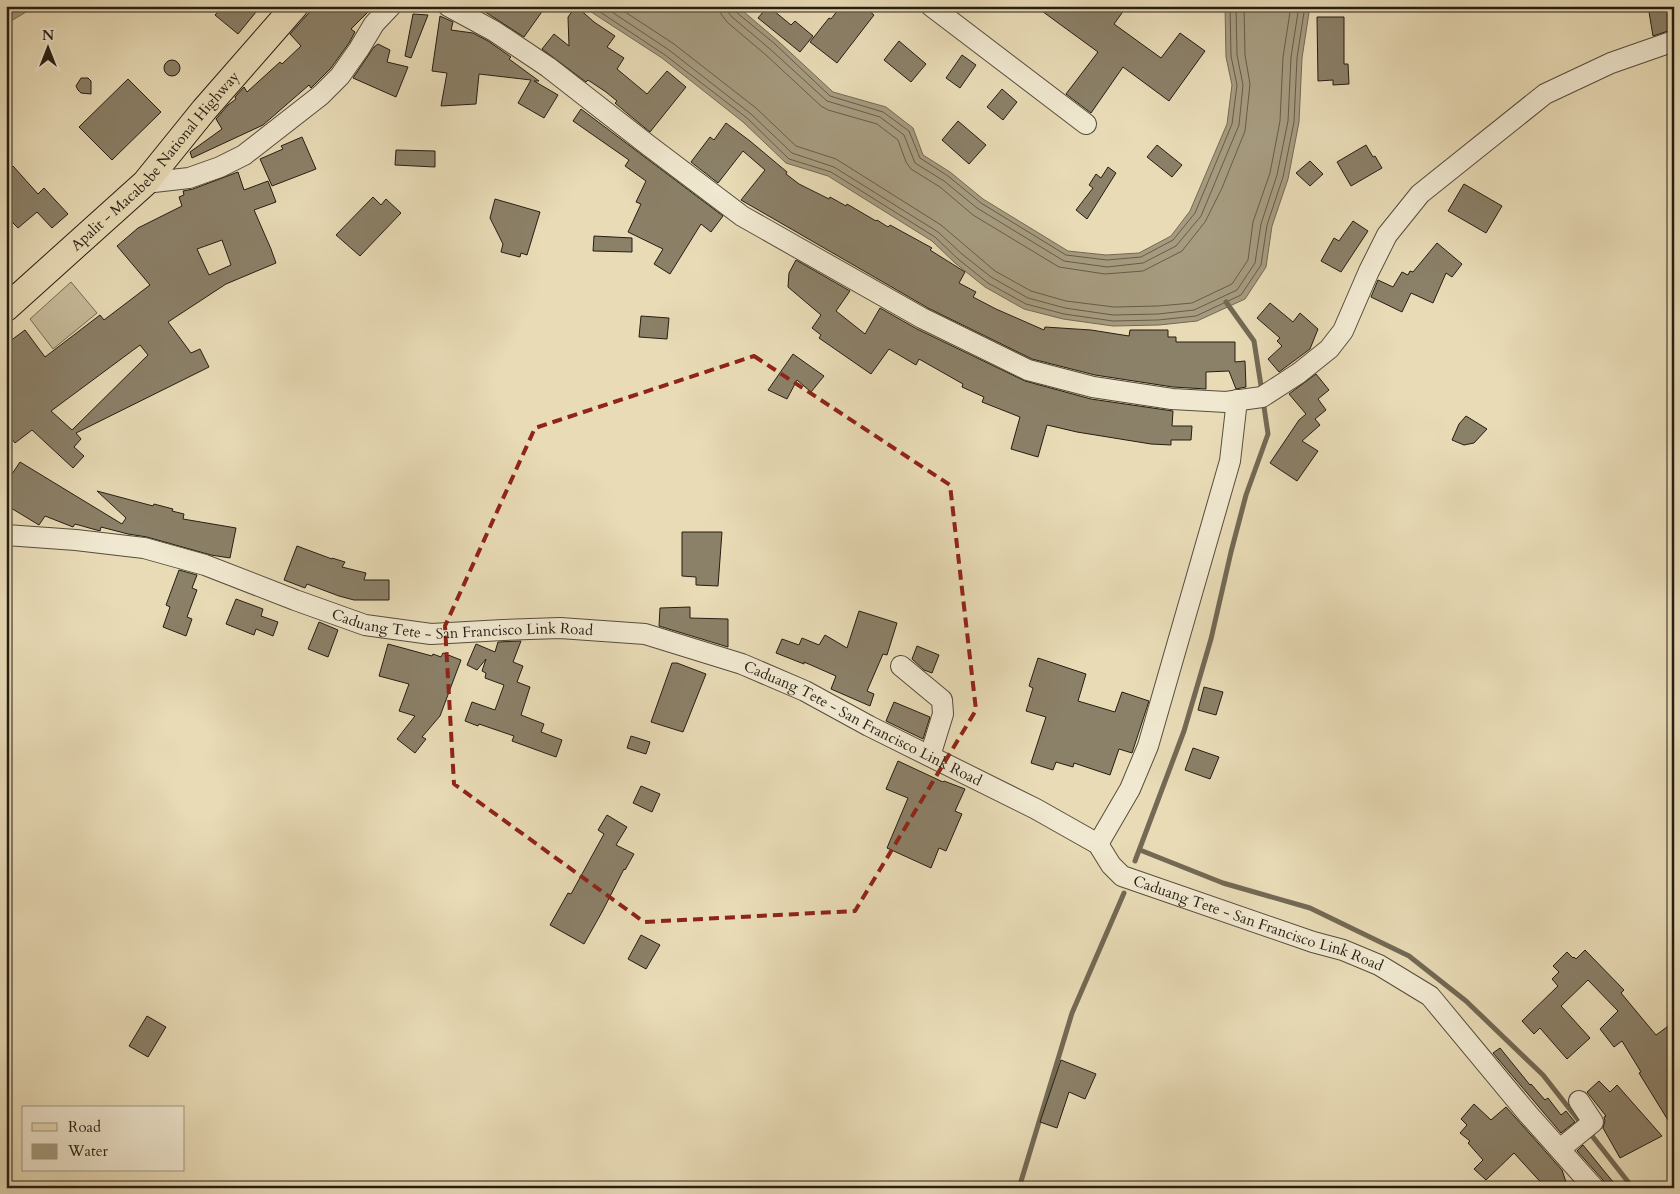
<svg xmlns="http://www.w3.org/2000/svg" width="1680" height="1194" font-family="Cardo,serif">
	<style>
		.green { fill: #c7bb9a; stroke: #766c56 }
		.water { fill: #a69b7f; stroke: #736954 }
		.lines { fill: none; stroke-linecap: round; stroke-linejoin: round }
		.shore { stroke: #665c49; stroke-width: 1 }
		.stream { stroke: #736954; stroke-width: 5 }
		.building { fill: #8b8068; stroke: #261e13; fill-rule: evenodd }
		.minor-casing { stroke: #564d3c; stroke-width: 22 }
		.major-casing { stroke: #261e13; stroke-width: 28 }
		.minor { stroke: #f0e8d0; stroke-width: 20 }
		.major { stroke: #e8dbb6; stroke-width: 26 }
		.marked { fill: none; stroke: #8f2418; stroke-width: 4; stroke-dasharray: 10 6; stroke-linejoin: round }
		.labels { text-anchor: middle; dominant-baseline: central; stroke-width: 4; stroke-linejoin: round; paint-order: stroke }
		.street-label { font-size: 15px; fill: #261e13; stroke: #f0e8d0 }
	</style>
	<rect width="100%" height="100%" fill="#e8dbb6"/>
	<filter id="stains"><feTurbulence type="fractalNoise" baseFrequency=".004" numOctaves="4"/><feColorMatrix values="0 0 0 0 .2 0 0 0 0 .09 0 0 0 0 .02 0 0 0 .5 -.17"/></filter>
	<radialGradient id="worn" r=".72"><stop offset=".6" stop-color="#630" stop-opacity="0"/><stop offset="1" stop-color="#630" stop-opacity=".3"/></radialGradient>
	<!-- green -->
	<path class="green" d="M71,282L97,313L53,349L30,319Z"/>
	<!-- water -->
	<path class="water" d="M6,6H36L6,24Z
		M582,6H737L778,41L833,92L886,107L913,128L923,155L950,172L983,199L1068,251L1106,255L1139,253L1171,236L1190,211L1227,124L1232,85L1226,57L1225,6H1310L1302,58L1299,122L1288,179L1272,226L1266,267L1245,299L1197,321L1159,325L1113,326L1063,319L1024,309L985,287L955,263L932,241L828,176L786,163L743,122L662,58Z"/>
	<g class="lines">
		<!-- shore -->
		<path class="shore" d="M591,6L665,55L747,118L789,159L831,172L935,237L958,259L988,283L1026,304L1064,314L1113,321L1158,320L1196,316L1241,295L1261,265L1267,225L1283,177L1294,122L1297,58L1305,6
			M603,6L669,50L751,114L792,153L834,167L938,232L962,254L991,277L1028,298L1065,308L1113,315L1158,314L1194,310L1237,290L1255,263L1261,224L1277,175L1288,121L1291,57L1299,6
			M616,6L674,44L756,108L796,146L836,159L941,225L995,271L1031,291L1066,301L1114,307L1158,306L1192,303L1232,284L1248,260L1253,222L1270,173L1280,121L1283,57L1291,6
			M720,6L721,14L727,22L766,55L821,106L828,110L877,124L898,140L906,162L911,169L940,187L973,215L1059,267L1105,274L1143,271L1182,251L1205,222L1222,188L1245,131L1250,84L1245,55L1244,6
			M728,6V12L732,17L770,49L827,101L880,117L904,135L915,163L944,181L977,208L1064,261L1107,267L1143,263L1176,246L1201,216L1239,125L1243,85L1237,55L1236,6
			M734,6L736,12L775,44L830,96L883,112L909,131L920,158L948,176L981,203L1066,255L1107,260L1141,257L1173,240L1195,213L1232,124L1237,85L1231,56L1230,6"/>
		<!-- stream -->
		<path class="stream" d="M1226,302L1254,341L1262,392
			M1140,850L1223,883L1310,908L1409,956L1466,1001L1543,1075L1583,1126
			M1135,861L1184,731L1211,639L1231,552L1246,495L1268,434L1263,400
			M1589,1132L1629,1183L1631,1188
			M1019,1188L1072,1013L1124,893"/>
	</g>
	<!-- building -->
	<path class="building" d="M223,6H261L238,34L215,15Z
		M315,6H374L351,29L355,32L349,43L331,68L311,88L309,85L263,125L192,158L190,152L222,129L216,119L228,105L236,99L235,97L244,87L247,92L280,62L282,64L301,46L290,34Z
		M476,6H546L524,37Z
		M576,6L594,22L615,36L607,47L624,58L617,69L647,94L667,71L686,87L650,132L628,114L615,103L617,101L606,92L588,80L586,82L542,49L554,34L569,46L568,17Z
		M768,6L791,25L795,21L813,36L800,52L758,18Z
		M841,6H863L874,15L837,63L810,42L829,18L831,19Z
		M1035,6H1127L1114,24L1161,58L1180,33L1205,51L1169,101L1123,67L1091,113L1066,94L1098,52Z
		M1648,6H1674V29L1653,36Z
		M413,14L428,15L411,58L405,56Z
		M440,16L453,22L451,30L473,33L488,41L511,57L509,59L539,81H534L558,95L544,118L518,103L531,80L479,74L476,104L441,106L447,73L432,71Z
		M1317,17H1344V64H1348L1349,84L1333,85V80L1318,81Z
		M899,41L926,64L911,82L884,60Z
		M378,44L390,50L387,62L408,67L396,97L353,78L374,47Z
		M962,55L976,65L960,88L946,78Z
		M164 68a8 8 0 1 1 16 0a8 8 0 1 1-16 0Z
		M81,78H88L91,81V94L81,93L78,90L76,86Z
		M128,79L161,112L112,160L79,127Z
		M1002,89L1017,102L1003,120L987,107Z
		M581,109L723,216L711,232L701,224L670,274L654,264L663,249L628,232L641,204L636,202L646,181L625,166L629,160L573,121Z
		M958,121L986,145L969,164L942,140Z
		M726,123L750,141L787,172L786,174L799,184L829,199L830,197L846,206L847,204L876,221L877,220L888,227L890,225L932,248L930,250L965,272L959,283L976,292L973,297L996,309L1044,330L1045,327L1091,330L1129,336L1130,330H1168V337H1176V342H1235V362L1245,361L1246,387L1236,389L1229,371L1206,372V389L1173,387L1095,375L1032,359L928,308L741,200L765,170L743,151L718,183L691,162L710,137L714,140Z
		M302,137L316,169L272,186L260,159L283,149L281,146Z
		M1157,145L1182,165L1172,177L1147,157Z
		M1366,145L1373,157L1375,156L1382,168L1351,186L1337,162Z
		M396,150L435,151V167L395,165Z
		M1310,161L1323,174L1310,186L1296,173Z
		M13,166L38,194L44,188L68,214L52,228L37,212L18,228L12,222L6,227V172Z
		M1108,167L1116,173L1087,219L1076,210L1093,188L1089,185L1096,174L1101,178Z
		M238,172L244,190L268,181L276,202L254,210L271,249L276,263L226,284L168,322L191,353L200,349L209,367L76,433L81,439L74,447L84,456L73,468L32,430L15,443L6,432V344L25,330L45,357L100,315L104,320L150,285L117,246L138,228L182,206L179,197L184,195L183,191L193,189ZM222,240L231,265L209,275L197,249ZM140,345L148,355L72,430L51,411Z
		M1464,184L1502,206L1486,233L1448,211Z
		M373,197L381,205L386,199L401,213L360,256L336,235Z
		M495,199L540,212L527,255L521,253L520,257L501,252L503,244L490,218Z
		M1353,221L1368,231L1341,272L1321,261L1334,238L1339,241Z
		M594,236L632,238V252L593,251Z
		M1437,243L1462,264L1452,277L1446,273L1433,303L1411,293L1402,312L1371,297L1378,280L1393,287L1402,272L1408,275L1410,271L1413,272Z
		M796,260L850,291L836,311L865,334L880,308L917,329L1025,381L1091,399L1173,411L1172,426H1192L1191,440H1171V445L1151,444L1077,432L1047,425L1038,457L1011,449L1020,417L982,402L984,397L962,387L963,384L919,359L916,365L889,349L871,374L819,338L821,335L812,328L821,315L788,287L789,273Z
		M1270,303L1293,322L1300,313L1318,329L1310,349L1279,372L1268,359L1282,346L1277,341L1280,338L1257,318Z
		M641,316L669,318L667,339L639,337Z
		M793,354L824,376L811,392L797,380L787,399L768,390Z
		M1316,374L1329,390L1318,399L1326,410L1315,419L1320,425L1302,441L1318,451L1297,481L1270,463L1299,420L1306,414L1289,394Z
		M1466,416L1487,429L1474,443L1464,445L1452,440L1459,424Z
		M20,462L122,524L126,518L97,491L153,506L154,504L173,509L172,511L184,514L183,519L236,528L230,558L211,555L147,537L128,534L101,527L100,531L75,524L73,527L45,516L39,525L6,505V483Z
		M682,532H722L718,586L696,585V577L682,576Z
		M297,546L332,559V558L345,562L342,567L366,573L364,580H389V600H354L339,596L307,584L305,588L284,580Z
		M179,570L197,575L192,588L197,590L187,617L192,619L186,636L163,627L170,607L166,605Z
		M236,599L263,609L261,616L278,622L273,636L256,629L254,635L226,624Z
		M690,607V618L728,619V647L659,626L660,608Z
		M859,611L897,623L887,655L883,654L867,691L874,694L870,706L831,689L836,676L804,662V664L776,653L782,639L799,645L802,638L819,645L825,635L847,648Z
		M319,622L338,630L328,657L308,649Z
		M521,641L513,662L523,666L517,682L530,687L521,715L544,724L541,732L562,740L556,757L512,741L514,736L479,724L478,726L465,721L472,702L495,710L504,685L485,678L486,673L482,671L486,659L477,670L467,665L476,644L495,652L498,642Z
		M388,644L432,656L433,654L441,657L443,653L461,660L440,716L422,737L426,739L415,753L397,739L415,716L399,711L409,684L379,676Z
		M917,646L939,655L932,673L924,670L912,659Z
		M1038,658L1086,674L1078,701L1115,712L1122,692L1149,701L1132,753L1119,749L1110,775L1074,763L1073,767L1056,762L1053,770L1031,763L1046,717L1026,711L1033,688L1029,686Z
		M672,663H677L706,674L683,732L651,722Z
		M1204,687L1223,692L1216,715L1198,710Z
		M894,702L930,717L923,739L886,721Z
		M631,736L650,742L646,754L627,748Z
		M1193,748L1219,757L1210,779L1185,770Z
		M898,761L943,782L944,781L965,789L955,811L962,814L946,851L939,848L931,868L887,848L908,798L886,789Z
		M641,786L660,794L652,812L633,803Z
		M607,815L627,827L616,845L634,854L625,870L624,869L602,912L584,944L550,925L568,893L571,894L604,834L598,830Z
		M641,935L660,945L646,969L628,959Z
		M1585,950L1624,990L1621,993L1656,1035L1674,1022V1130L1639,1073L1641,1072L1622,1041L1614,1047L1600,1029L1618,1011L1588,980L1561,1006L1590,1038L1567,1059L1540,1028L1534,1034L1522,1021L1558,986L1552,979L1559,972L1553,966L1567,952L1573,958L1574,957L1576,959Z
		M147,1016L166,1027L148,1057L129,1046Z
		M1500,1048L1530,1085L1531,1084L1545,1100L1548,1098L1561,1115L1566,1111L1575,1122L1561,1133L1493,1053Z
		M1061,1060L1096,1074L1085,1099L1069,1092L1057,1128L1040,1122Z
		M1599,1081L1610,1092L1617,1085L1662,1136L1620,1158L1603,1128L1605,1121L1604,1117L1606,1116L1587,1092Z
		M1474,1104L1491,1120L1506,1107L1562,1170L1568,1188H1546L1514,1153L1486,1180L1474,1169L1483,1160L1468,1143L1470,1141L1460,1133L1467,1125L1461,1119Z
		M1583,1145L1609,1177L1618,1188H1606L1603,1180L1577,1151Z"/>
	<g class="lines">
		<defs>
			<g id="minor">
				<path d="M448,6L494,31L548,67L648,145L742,216L922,318L1028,370L1093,387L1172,399L1226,402L1262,397L1299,373L1329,349L1343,331L1369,271L1387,235L1420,194L1545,94L1611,63L1674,41"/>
				<path d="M931,6L1086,124"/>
				<path d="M145,183L189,178L220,167L244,155L321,95L340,76L359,49L374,24L391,6"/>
				<path id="s1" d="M6,535L76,540L144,548L205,565L295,600L365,625L431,634L503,630L560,628L645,634L742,664L805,691L869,726L1036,809L1098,844L1111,865L1122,876L1313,942L1343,950L1379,965L1430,996L1528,1114L1594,1188"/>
				<path d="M901,666L942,700L943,714L930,756"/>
				<path d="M1098,844L1130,789L1148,746L1230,461L1237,400"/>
				<path d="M1560,1149L1593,1122L1579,1101"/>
			</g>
			<g id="major">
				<path id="s2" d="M6,308L145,183L204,110L295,6"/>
			</g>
		</defs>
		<!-- minor casing -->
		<use href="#minor" class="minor-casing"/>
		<!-- major casing -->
		<use href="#major" class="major-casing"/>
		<!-- minor -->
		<use href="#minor" class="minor"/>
		<!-- major -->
		<use href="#major" class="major"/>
	</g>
	<!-- marked area -->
	<path class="marked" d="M754,356L950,485L976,710L855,911L644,922L454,784L445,626L535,428Z"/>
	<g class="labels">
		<!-- street labels -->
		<g class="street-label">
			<text stroke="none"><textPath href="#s2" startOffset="210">Apalit - Macabebe National Highway</textPath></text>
			<text stroke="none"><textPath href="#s1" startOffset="470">Caduang Tete - San Francisco Link Road</textPath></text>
			<text stroke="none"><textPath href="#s1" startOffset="890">Caduang Tete - San Francisco Link Road</textPath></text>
			<text stroke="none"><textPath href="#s1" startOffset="1339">Caduang Tete - San Francisco Link Road</textPath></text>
		</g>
	</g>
	<!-- margin -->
	<rect width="1680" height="1194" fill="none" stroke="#e8dbb6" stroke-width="25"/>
	<rect x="8" y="8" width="1665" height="1179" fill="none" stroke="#261e13" stroke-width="2.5"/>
	<rect x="12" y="12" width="1655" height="1169" fill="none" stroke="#261e13"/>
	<!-- legend -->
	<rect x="22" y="1106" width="162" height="65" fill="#f0e8d0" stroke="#9f9784"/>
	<rect x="32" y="1123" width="25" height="8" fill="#e8dbb6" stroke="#9f9784"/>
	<text x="68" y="1132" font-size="15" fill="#261e13">Road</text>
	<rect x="32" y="1144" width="25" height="15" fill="#a69b7f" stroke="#9f9784"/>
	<text x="68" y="1156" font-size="15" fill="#261e13">Water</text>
	<!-- north arrow -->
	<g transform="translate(48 48)" stroke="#f0e8d0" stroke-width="4" paint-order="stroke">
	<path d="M0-4L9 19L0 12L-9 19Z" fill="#261e13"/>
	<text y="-8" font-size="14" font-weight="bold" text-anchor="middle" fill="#261e13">N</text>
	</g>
	<rect width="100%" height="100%" filter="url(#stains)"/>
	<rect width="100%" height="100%" fill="url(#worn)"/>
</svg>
